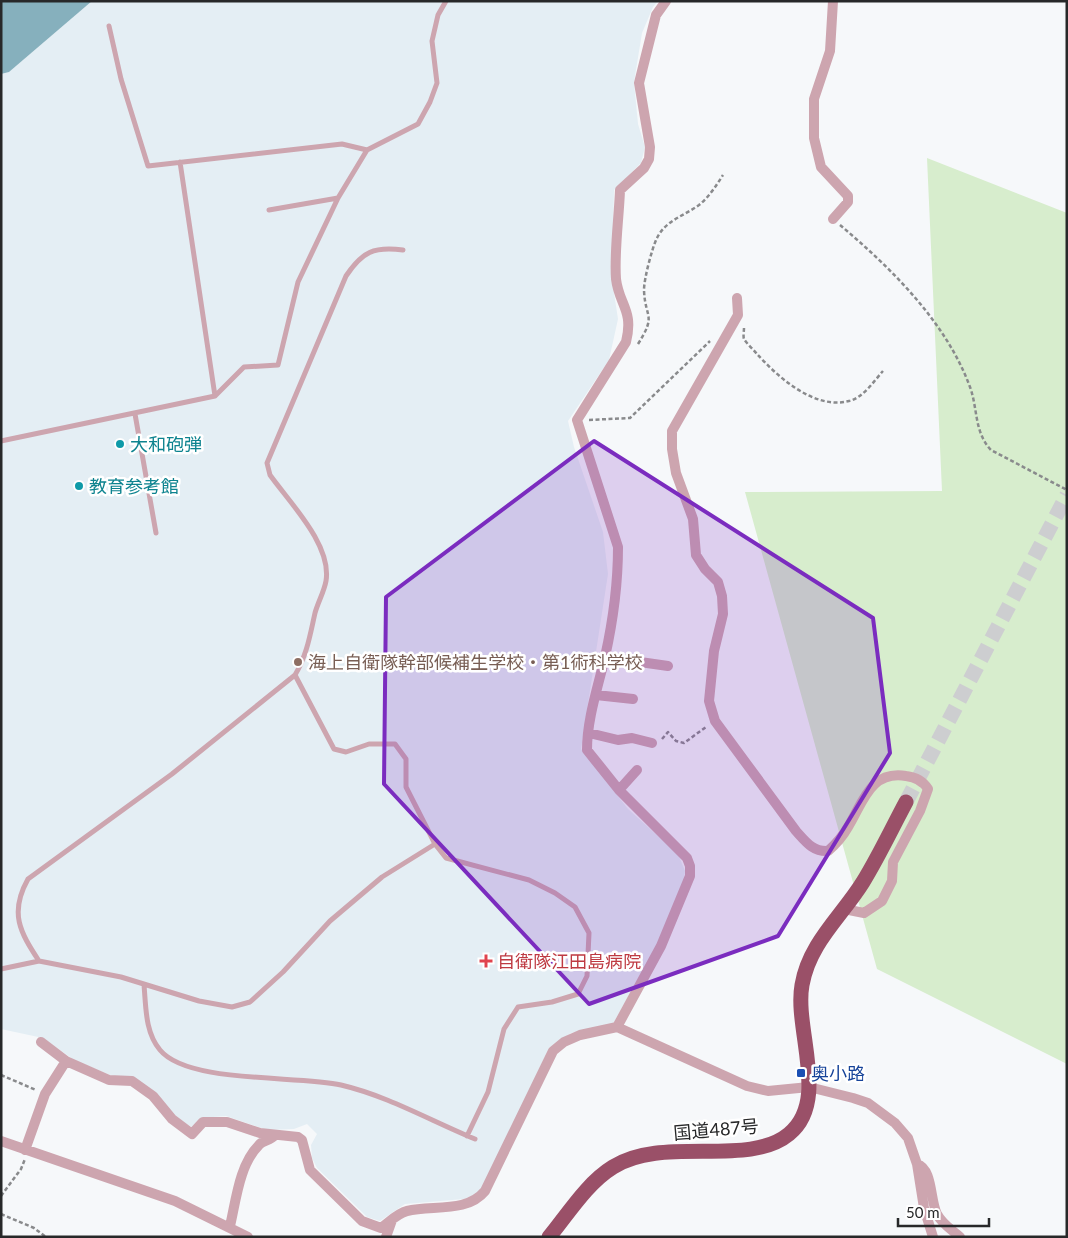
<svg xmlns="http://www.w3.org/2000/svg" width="1068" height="1238" font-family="Lato,'Noto Sans JP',sans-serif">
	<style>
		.built { fill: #e4eef4 }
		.green { fill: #d7edcd }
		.water { fill: #86b0bd }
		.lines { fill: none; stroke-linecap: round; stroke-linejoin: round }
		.trunk-tunnel { stroke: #cdced0; stroke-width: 15; stroke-dasharray: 15 8; stroke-linecap: butt }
		.path { stroke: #898a8c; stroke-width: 2.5; stroke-dasharray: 4 2.5; stroke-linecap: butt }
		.service { stroke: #cda5af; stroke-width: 5 }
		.minor { stroke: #cda5af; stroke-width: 10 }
		.trunk { stroke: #9a5068; stroke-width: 15 }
		.marked { fill: #7b2cbf; fill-opacity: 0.2; stroke: #7b2cbf; stroke-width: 4; stroke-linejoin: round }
		.culture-dot { fill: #0f9aa8; stroke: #fff; stroke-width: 2 }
		.education-dot { fill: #8d6e63; stroke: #fff; stroke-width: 2 }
		.health-dot { fill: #e0444e; stroke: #fff; stroke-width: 2 }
		.transit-dot { fill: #1a4fb4; stroke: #fff; stroke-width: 2 }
		.labels { text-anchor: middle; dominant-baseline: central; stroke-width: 5; stroke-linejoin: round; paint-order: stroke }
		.culture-label { font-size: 18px; fill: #0d838f; stroke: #fff; text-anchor: start }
		.education-label { font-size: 18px; fill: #785e54; stroke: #fff; text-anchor: start }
		.health-label { font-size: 18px; fill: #be3a42; stroke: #fff; text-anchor: start }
		.transit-label { font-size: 18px; fill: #164399; stroke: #fff; text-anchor: start }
		.street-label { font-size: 18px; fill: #272829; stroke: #fff }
	</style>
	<rect width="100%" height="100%" fill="#f6f8fa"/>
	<!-- built -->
	<path class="built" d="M92,1H658L653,7L642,33L634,82L638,124L645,147L641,163L614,190L612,280L618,319L609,360L568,421L574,447L603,532L608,574L581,749L628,809L678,854L685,871L684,879L656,946L613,1024L571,1033L549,1048L481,1192L464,1199L405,1204L380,1221L367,1217L317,1168L312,1158L311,1145L317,1134L307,1124L294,1129L267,1130L226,1116L200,1118L192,1127L178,1120L158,1095L74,1060L43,1038L1,1029V74L9,72Z"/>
	<!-- green -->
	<path class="green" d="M927,158L1067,213V1064L877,969L745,492L942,491Z"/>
	<!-- water -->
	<path class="water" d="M1,1H92L9,72L1,74Z"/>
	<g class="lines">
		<!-- trunk-tunnel -->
		<path class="trunk-tunnel" d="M906,802L1067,495"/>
		<!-- path -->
		<path class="path" d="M840,225C892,269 946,322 970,387C978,409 974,432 991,450L1067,490
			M744,328C744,331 743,337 744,339C747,344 754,350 757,354C778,377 814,410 849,401C863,398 874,381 883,371
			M638,344C657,314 645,319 644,290C644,279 652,248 657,238C666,220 684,216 699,205C709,197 716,186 723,175
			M589,420L630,418L710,341
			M662,739L668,732L676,741L684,743L706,727
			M1,1075L36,1090
			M1,1196L21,1169L25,1159
			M1,1214L34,1228L46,1237"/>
		<!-- service -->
		<path class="service" d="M109,26L121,79L148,166L342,144L367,150
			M180,162L215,396
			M269,210L338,198
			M135,414L156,533
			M1,441L215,396L244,367L278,365L298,282L338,198L367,150L418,124L430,102L437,83L432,41L438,15L446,1
			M295,675L334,749L346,752L369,744H395L406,759V787L435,844L446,858L529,880L555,893L575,907L589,933L587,976L578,994L552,1002L518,1007L504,1029L488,1092L467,1136
			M39,961C20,932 9,913 28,879L172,774L295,675C307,655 310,635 315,613C318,602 324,592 326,581C332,545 290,503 270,475L267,463L346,276C362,252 374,246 403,250
			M1,969L39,961L121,977L199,1001L232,1007L250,1002L283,972L330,921L382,877L435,844
			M144,985C146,1007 145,1032 160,1050C188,1084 299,1075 341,1085C388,1096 431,1121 475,1139"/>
		<!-- minor -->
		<path class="minor" d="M833,1L830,51L814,99V138L821,167L848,196V202L833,219
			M737,298L738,315L672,431V449L676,473L693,519L696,555L705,569L718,582L722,596L723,614L714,651L709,701L715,721L796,831C806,842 813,852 828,851C836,844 843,836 848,827C863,803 870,770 906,776C915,777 923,781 928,789L920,811L893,862L892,881L882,901L864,913L844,909
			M605,657L668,666
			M596,695L633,699
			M589,733L618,740L632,738L652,743
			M619,790L637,770
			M617,1027L661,946L690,876V866L687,858L619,790L587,750C587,719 598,687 605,657C613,621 618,583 618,547L577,420L626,342C634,310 619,305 616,279C614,252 619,218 620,190L644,168L649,159L650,147L639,83L656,15L666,1
			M41,1042L66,1061
			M1,1141L175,1201L248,1237
			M25,1150L45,1094L66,1061L109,1080L132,1081L153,1096L172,1119L192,1134L203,1122H227L260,1133L298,1137L302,1140L310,1170L362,1221L381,1228C389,1222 398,1213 407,1211C433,1205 467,1213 485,1191L553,1051L564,1042L580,1035L617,1027L747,1086L768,1091L809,1087L853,1098L868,1103L895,1123L908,1138L917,1164L924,1208L933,1237
			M917,1164C933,1169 930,1201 937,1214C942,1224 952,1230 960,1237
			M230,1226C236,1201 239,1165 259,1145C263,1140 270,1141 275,1135
			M386,1237L392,1220"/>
		<!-- trunk -->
		<path class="trunk" d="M549,1237C568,1214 587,1183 613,1167C663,1135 748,1168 789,1134C830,1101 794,1029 802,985C809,943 842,916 863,882C879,856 892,828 906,802"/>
	</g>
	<!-- marked area -->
	<path class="marked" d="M594,441L873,618L890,753L778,936L589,1004L384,784L386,597Z"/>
	<!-- markers -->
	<g class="culture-dot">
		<circle cx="120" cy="444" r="5"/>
		<circle cx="79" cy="486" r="5"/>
	</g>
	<circle class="education-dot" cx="298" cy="662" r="5"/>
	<path class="health-dot" d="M483.5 953.5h5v5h5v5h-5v5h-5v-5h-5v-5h5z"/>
	<rect class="transit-dot" x="796" y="1068" width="10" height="10" rx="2.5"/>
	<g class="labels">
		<!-- culture labels -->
		<g class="culture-label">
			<text x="130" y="444">大和砲弾</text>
			<text x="89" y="486">教育参考館</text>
		</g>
		<!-- education labels -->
		<g class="education-label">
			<text x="308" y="662">海上自衛隊幹部候補生学校・第1術科学校</text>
		</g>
		<!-- health labels -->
		<g class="health-label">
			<text x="497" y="961">自衛隊江田島病院</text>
		</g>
		<!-- transit labels -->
		<g class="transit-label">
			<text x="811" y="1073">奥小路</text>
		</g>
		<!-- street labels -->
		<g class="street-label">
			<text transform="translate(716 1129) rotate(-5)">国道487号</text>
		</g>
	</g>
	<!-- border -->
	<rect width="1068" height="1238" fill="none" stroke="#272829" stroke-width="5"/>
	<!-- scale -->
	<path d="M898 1218v8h91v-8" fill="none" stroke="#272829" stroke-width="2.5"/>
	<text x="906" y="1218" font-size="15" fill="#272829" stroke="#ffffff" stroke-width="4" paint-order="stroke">50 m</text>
</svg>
